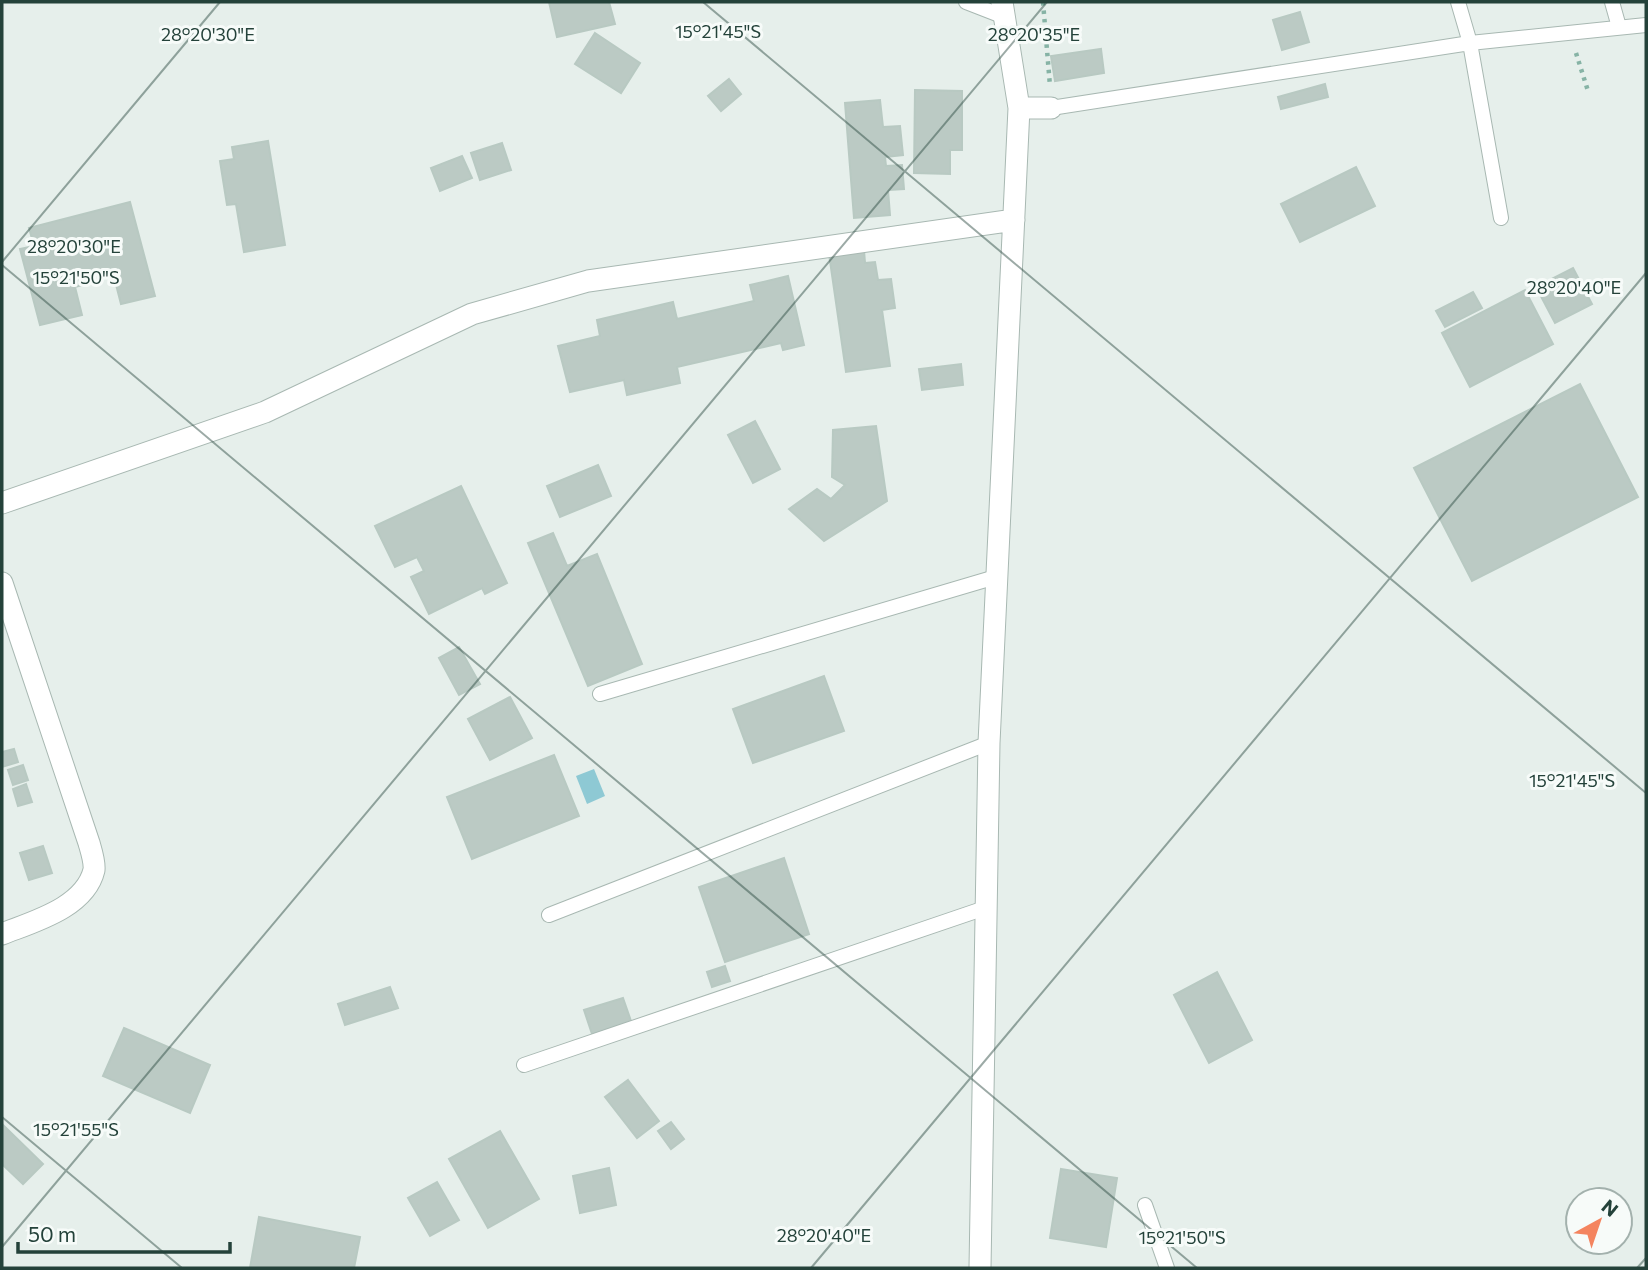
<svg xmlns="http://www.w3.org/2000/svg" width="1648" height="1270" font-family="Commissioner,sans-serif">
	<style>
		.water { fill: #8ec9d4 }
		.building { fill: #bbcac4; stroke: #b8c9c2; stroke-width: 2 }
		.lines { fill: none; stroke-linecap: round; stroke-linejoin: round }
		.service-casing { stroke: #a8b8b2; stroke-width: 16 }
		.minor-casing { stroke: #a8b8b2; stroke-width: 23 }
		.path { stroke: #86b3a5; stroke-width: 4.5; stroke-dasharray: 3.5 5; stroke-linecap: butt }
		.service { stroke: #fff; stroke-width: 14 }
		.minor { stroke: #fff; stroke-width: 21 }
		.ticks { fill: none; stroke: #24423a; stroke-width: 2; stroke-opacity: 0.45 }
		.ticks-label { font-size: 18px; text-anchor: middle; fill: #24423a; stroke: #f7fbf9; stroke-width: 6; stroke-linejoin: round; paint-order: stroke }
	</style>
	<rect width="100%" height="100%" fill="#e6efeb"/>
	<!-- water -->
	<path class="water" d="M594,769L605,796L587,804L576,776Z"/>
	<!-- building -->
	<path class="building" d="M549,2H609L615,24L557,37Z
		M1300,12L1309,42L1282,50L1273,20Z
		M595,33L640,63L621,93L575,64Z
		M1101,49L1104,73L1055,81L1051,56Z
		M729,79L741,94L721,111L708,96Z
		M1325,84L1328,97L1281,109L1278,97Z
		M915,90L962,91V150H950V174L914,173Z
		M880,100L883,127L900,126L903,155L885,157L886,166L902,165L904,189L888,190L890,215L854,218L845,103Z
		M268,141L285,245L244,252L236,204L227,205L220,161L234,159L232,147Z
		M502,143L511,170L480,180L471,153Z
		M462,156L472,178L440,191L431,168Z
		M1356,167L1375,206L1300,242L1281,204Z
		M130,202L155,296L121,304L112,269L80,277L82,285L75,287L82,315L40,325L20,249L34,246L29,228Z
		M864,250L865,263L875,262L878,280L891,279L895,308L882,310L890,366L846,372L829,254Z
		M1573,268L1592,304L1555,323L1536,287Z
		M788,276L804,345L783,350L781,343L677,367L680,383L627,395L624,380L570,392L558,346L600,336L597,320L673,302L677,319L754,301L750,285Z
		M1525,290L1553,344L1470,387L1442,333Z
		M1473,292L1482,308L1445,327L1436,311Z
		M961,364L963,385L922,390L919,369Z
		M1580,384L1638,497L1472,581L1414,468Z
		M755,421L780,469L753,483L728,435Z
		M876,426L887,501L824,541L789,509L817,489L831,499L845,485L832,477L833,430Z
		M598,465L611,496L560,517L547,486Z
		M461,486L507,583L485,594L482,588L429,614L411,577L424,571L417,557L395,567L375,526Z
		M553,533L567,566L597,554L642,664L588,686L528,543Z
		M459,647L480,684L459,695L439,658Z
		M824,676L844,731L753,763L733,709Z
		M510,697L532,738L490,760L468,719Z
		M14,749L18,762L2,767V752Z
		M554,755L579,816L472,859L447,797Z
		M23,765L28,780L13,785L8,770Z
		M26,784L32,802L18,806L13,789Z
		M43,846L52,873L29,880L20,853Z
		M784,858L809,934L725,962L699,887Z
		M725,966L730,981L712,987L707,972Z
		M1217,972L1252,1040L1209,1063L1174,995Z
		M390,987L398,1008L345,1025L338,1004Z
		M623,998L631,1021L592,1034L584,1010Z
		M124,1028L210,1065L190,1113L103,1076Z
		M628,1080L659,1121L637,1138L605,1097Z
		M671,1122L684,1139L671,1149L658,1131Z
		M2,1124L43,1164L23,1184L2,1164Z
		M500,1131L539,1199L488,1228L449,1159Z
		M609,1168L616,1205L580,1213L573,1176Z
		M1061,1169L1117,1178L1106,1247L1050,1238Z
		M437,1182L459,1220L430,1236L408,1198Z
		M259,1217L360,1237L354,1268H250Z"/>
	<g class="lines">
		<defs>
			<path id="service" d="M966,2L1002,16
				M1458,2L1470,43L1501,218
				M1612,2L1619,27
				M1051,108L1470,43L1646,25
				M600,694L999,576
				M549,915L989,743
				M524,1065L988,907
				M1145,1205L1167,1268"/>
			<path id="minor" d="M1019,108H1051
				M2,503L265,412L472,314L588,281L1014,220
				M2,583L89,843C91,850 95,862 94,870C85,908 32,922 2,934
				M980,1268L989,743L1019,108L1002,2"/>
		</defs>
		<!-- service casing -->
		<use href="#service" class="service-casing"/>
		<!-- minor casing -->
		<use href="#minor" class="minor-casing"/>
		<!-- path -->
		<path class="path" d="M1043,2L1050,86
			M1576,53L1588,91"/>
		<!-- service -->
		<use href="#service" class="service"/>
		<!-- minor -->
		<use href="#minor" class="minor"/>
	</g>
	<!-- ticks -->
	<path class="ticks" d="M703,2L1646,793M2,262L220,2M2,265L1197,1268M2,1117L182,1268M2,1247L1047,2M811,1268L1646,273M1637,1268L1646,1258"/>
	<g class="ticks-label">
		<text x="718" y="38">15°21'45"S</text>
		<text x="208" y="41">28°20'30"E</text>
		<text x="1034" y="41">28°20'35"E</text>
		<text x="74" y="253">28°20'30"E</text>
		<text x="76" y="284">15°21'50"S</text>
		<text x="1574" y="294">28°20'40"E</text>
		<text x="1572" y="787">15°21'45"S</text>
		<text x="76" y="1136">15°21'55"S</text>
		<text x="824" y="1242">28°20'40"E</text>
		<text x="1182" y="1244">15°21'50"S</text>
	</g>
	<!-- border -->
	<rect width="1648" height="1270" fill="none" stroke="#24423a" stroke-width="7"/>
	<!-- north arrow -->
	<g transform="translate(1599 1221) rotate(40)"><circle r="33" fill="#f7fbf9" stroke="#a3b1ad" stroke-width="2"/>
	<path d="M0-5L12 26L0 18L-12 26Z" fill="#f4845f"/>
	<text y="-10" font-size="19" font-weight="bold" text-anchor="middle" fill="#24423a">N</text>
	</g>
	<!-- scale -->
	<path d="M18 1242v10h212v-10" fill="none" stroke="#24423a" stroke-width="3.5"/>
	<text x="28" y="1242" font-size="21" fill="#24423a" stroke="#f7fbf9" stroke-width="5" paint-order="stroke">50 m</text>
</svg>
